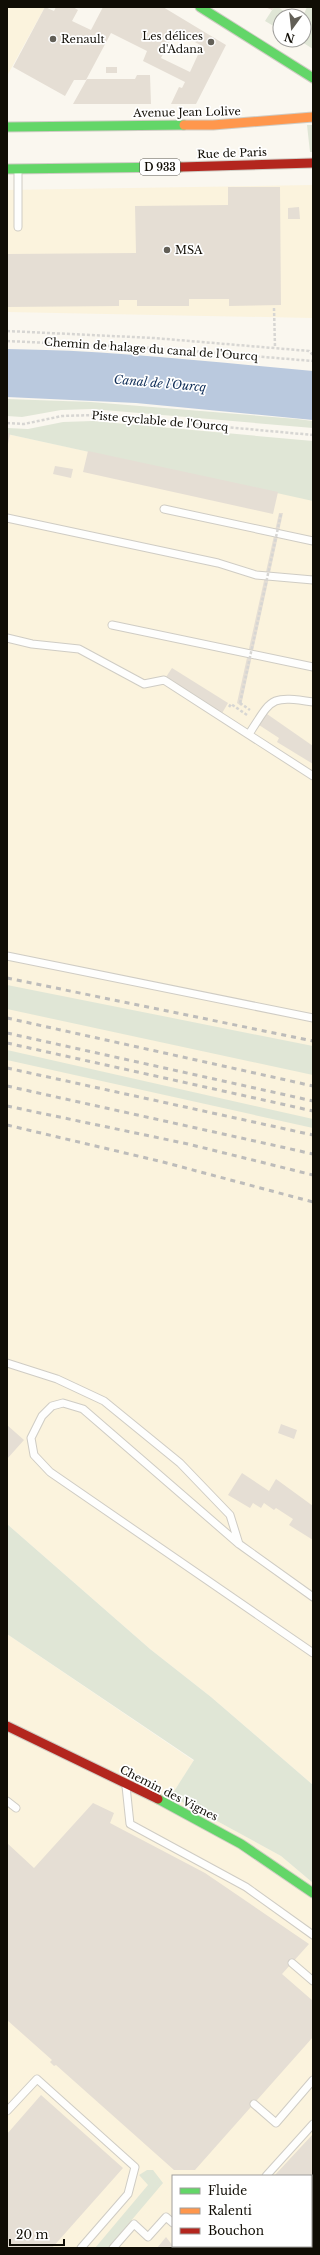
<svg xmlns="http://www.w3.org/2000/svg" width="320" height="2255" font-family="'Libre Baskerville',serif">
	<style>
		.built { fill: #fbf3dd; fill-rule: evenodd }
		.green { fill: #e0e6d6 }
		.water { fill: #bac9de }
		.building { fill: #e5ded4; fill-rule: evenodd }
		.lines { fill: none; stroke-linecap: round; stroke-linejoin: round }
		.lane-casing { stroke: #cfccc4; stroke-width: 9 }
		.fast-casing { stroke: #cfccc4; stroke-width: 11 }
		.slow-casing { stroke: #cfccc4; stroke-width: 11 }
		.jam-casing { stroke: #cfccc4; stroke-width: 11 }
		.path { stroke: #d7d6d3; stroke-width: 2.5; stroke-dasharray: 3 2; stroke-linecap: butt }
		.lane { stroke: #fefefd; stroke-width: 7 }
		.fast { stroke: #63d668; stroke-width: 9 }
		.slow { stroke: #ff974d; stroke-width: 9 }
		.jam { stroke: #b3261e; stroke-width: 9 }
		.rail { stroke: #bdbcba; stroke-width: 3; stroke-dasharray: 5 5; stroke-linecap: butt }
		.path-bridge { stroke: #d7d6d3; stroke-width: 2.5; stroke-dasharray: 3 2; stroke-linecap: butt }
		.poi-dot { fill: #625f57; stroke: #fff; stroke-width: 1.5 }
		.labels { text-anchor: middle; dominant-baseline: central; stroke-width: 3.5; stroke-linejoin: round; paint-order: stroke }
		.shield { fill: #fff; stroke: #585650; stroke-width: 1 }
		.shield-label { font-size: 10px; font-weight: bold; fill: #100d05 }
		.poi-label { font-size: 11px; fill: #100d05; stroke: #fff; text-anchor: start }
		.street-label { font-size: 11px; fill: #100d05; stroke: #fff }
		.water-label { font-size: 12px; font-style: italic; fill: #102e58; stroke: #fff }
	</style>
	<rect width="100%" height="100%" fill="#faf7ef"/>
	<!-- built -->
	<path class="built" d="M7,7H45L7,76Z
		M312,185V318L7,312V190Z
		M7,434L313,500V1785L211,1697L150,1649L7,1524Z
		M7,1634L194,1761L171,1796L281,1856L313,1883V2248H7ZM173,2176H311V2246H173Z"/>
	<!-- green -->
	<path class="green" d="M274,7H278L285,12L283,16H280L277,28L265,21Z
		M307,7H313V49L302,42L304,39L303,16Z
		M307,125H313V152H310Z
		M7,399L91,402L297,419L313,421V428L92,409L61,410L22,417L7,416Z
		M93,421L313,441V501L7,434V428L28,429L63,422Z
		M7,985L313,1046V1075L7,1009Z
		M7,1050L313,1119V1128L7,1060Z
		M7,1524L150,1649L211,1697L313,1785V1883L281,1856L171,1796L194,1760L7,1634Z
		M147,2170H153L163,2183L108,2248H95L148,2185L139,2175Z"/>
	<!-- water -->
	<path class="water" d="M7,349C109,350 211,362 313,371V420L136,403L7,397Z"/>
	<!-- building -->
	<path class="building" d="M45,7L54,11L56,7H73L78,10L72,21L91,30L103,7H163L226,45L196,104H171L179,87L182,88L185,82L143,61L147,51L111,33L86,80H74L65,96L13,67ZM175,31L202,46L190,72L161,58Z
		M265,7H274L272,10Z
		M106,67H117V73H106Z
		M137,75H150L151,104H73L87,79H135Z
		M228,187H280L281,305L229,306V299H189V306H137V300H119V306L7,307V254L136,253L135,206L228,205Z
		M299,207L300,219H288V208Z
		M7,433H10L8,444H7Z
		M88,451L278,492L273,514L83,472Z
		M55,466L73,469L71,478L53,474Z
		M279,513H283L241,706L237,703Z
		M172,668L228,703L221,715L174,685L176,683L166,677Z
		M267,714L313,746V764L277,742L279,738L259,725Z
		M281,1424L297,1430L294,1439L278,1433Z
		M7,1425L24,1440L7,1459Z
		M242,1473L269,1491L276,1479L313,1506V1540L289,1525L293,1519L276,1508L274,1510L264,1503L261,1508L253,1503L250,1508L228,1495Z
		M93,1803L114,1813L110,1823L205,1873L309,1944L282,1974L313,2001V2037L195,2170H174L56,2065L54,2066L50,2062L52,2060L7,2020V1843L34,1868Z
		M41,2095L123,2168L52,2248H7V2134Z
		M313,2134V2247L237,2248L234,2246H311V2176H274Z
		M166,2237L173,2246H186L188,2248H157Z"/>
	<g class="lines">
		<defs>
			<path id="lane" d="M18,171V227
				M164,509L313,541
				M7,518L218,563L256,575L313,580
				M112,625L313,667
				M7,638L32,644L79,649L144,684L164,680L313,776
				M249,734C272,699 269,695 313,702
				M7,956L313,1018
				M7,1363L57,1379L104,1401L180,1463L230,1515L239,1544
				M313,1597L239,1544L83,1409L63,1403L52,1406L42,1416L31,1438L34,1455L50,1472L313,1653
				M126,1786L130,1824L246,1887L313,1935
				M7,1801L16,1808
				M292,1963L313,1981
				M254,2104L276,2123L313,2080
				M7,2111L37,2079L135,2167L128,2194L81,2248
				M266,2176L313,2124
				M197,2246L200,2248
				M113,2248L134,2224L148,2237L166,2217L173,2223"/>
			<path id="fast" d="M200,7L313,78
				M7,127L184,125
				M7,169L181,167
				M158,1799L241,1844L313,1893"/>
			<path id="slow" d="M184,125H213L313,117"/>
			<path id="jam" d="M181,167L313,163
				M7,1726L158,1799"/>
		</defs>
		<!-- lane casing -->
		<use href="#lane" class="lane-casing"/>
		<!-- fast casing -->
		<use href="#fast" class="fast-casing"/>
		<!-- slow casing -->
		<use href="#slow" class="slow-casing"/>
		<!-- jam casing -->
		<use href="#jam" class="jam-casing"/>
		<!-- path -->
		<path class="path" d="M274,308L275,347
			M7,331L154,338L309,351L313,355
			M7,341L154,348L313,361
			M7,423L24,424L62,416L94,415L313,435
			M240,703L250,710
			M229,707L231,704L247,715"/>
		<!-- lane -->
		<use href="#lane" class="lane"/>
		<!-- fast -->
		<use href="#fast" class="fast"/>
		<!-- slow -->
		<use href="#slow" class="slow"/>
		<!-- jam -->
		<use href="#jam" class="jam"/>
		<!-- rail -->
		<path class="rail" d="M7,978L313,1041
			M7,1018L313,1086
			M7,1033L313,1101
			M7,1043L313,1111
			M7,1068L313,1135
			M7,1086L313,1154
			M7,1106L188,1144L313,1175
			M7,1125L163,1162L313,1202"/>
		<!-- path-bridge -->
		<path class="path-bridge" d="M240,703L281,514"/>
	</g>
	<!-- markers -->
	<g class="poi-dot">
		<circle cx="53" cy="39" r="4"/>
		<circle cx="211" cy="42" r="4"/>
		<circle cx="167" cy="250" r="4"/>
	</g>
	<g class="labels">
		<!-- shield labels -->
		<rect class="shield" x="140" y="159" width="40" height="16" rx="3"/>
		<g class="shield-label">
			<text x="160" y="167">D 933</text>
		</g>
		<!-- poi labels -->
		<g class="poi-label">
			<text x="203" y="36" text-anchor="end">Les délices<tspan x="203" dy="13">d'Adana</tspan></text>
			<text x="61" y="39">Renault</text>
			<text x="175" y="250">MSA</text>
		</g>
		<!-- street labels -->
		<g class="street-label">
			<text transform="translate(187 112) rotate(-1)">Avenue Jean Lolive</text>
			<text transform="translate(232 153) rotate(-2)">Rue de Paris</text>
			<text transform="translate(151 349) rotate(4)">Chemin de halage du canal de l'Ourcq</text>
			<text transform="translate(160 421) rotate(5)">Piste cyclable de l'Ourcq</text>
			<text transform="translate(169 1793) rotate(27)">Chemin des Vignes</text>
		</g>
		<!-- water labels -->
		<g class="water-label">
			<text transform="translate(160 383) rotate(5)">Canal de l'Ourcq</text>
		</g>
	</g>
	<!-- border -->
	<rect width="320" height="2255" fill="none" stroke="#100d05" stroke-width="16"/>
	<!-- legend -->
	<rect x="172" y="2175" width="140" height="72" fill="#ffffff" stroke="#9f9e9b"/>
	<rect x="180" y="2188" width="20" height="6" fill="#63d668" stroke="#9f9e9b"/>
	<text x="208" y="2195" font-size="12" fill="#100d05">Fluide</text>
	<rect x="180" y="2208" width="20" height="6" fill="#ff974d" stroke="#9f9e9b"/>
	<text x="208" y="2215" font-size="12" fill="#100d05">Ralenti</text>
	<rect x="180" y="2228" width="20" height="6" fill="#b3261e" stroke="#9f9e9b"/>
	<text x="208" y="2235" font-size="12" fill="#100d05">Bouchon</text>
	<!-- north arrow -->
	<g transform="translate(292 28) rotate(195)"><circle r="19" fill="#ffffff" stroke="#9f9e9b"/>
	<path d="M0-3L7 15L0 10L-7 15Z" fill="#625f57"/>
	<text y="-6" font-size="11" font-weight="bold" text-anchor="middle" fill="#100d05">N</text>
	</g>
	<!-- scale -->
	<path d="M10 2239v6h54v-6" fill="none" stroke="#100d05" stroke-width="2"/>
	<text x="16" y="2239" font-size="12" fill="#100d05" stroke="#ffffff" stroke-width="3" paint-order="stroke">20 m</text>
</svg>
